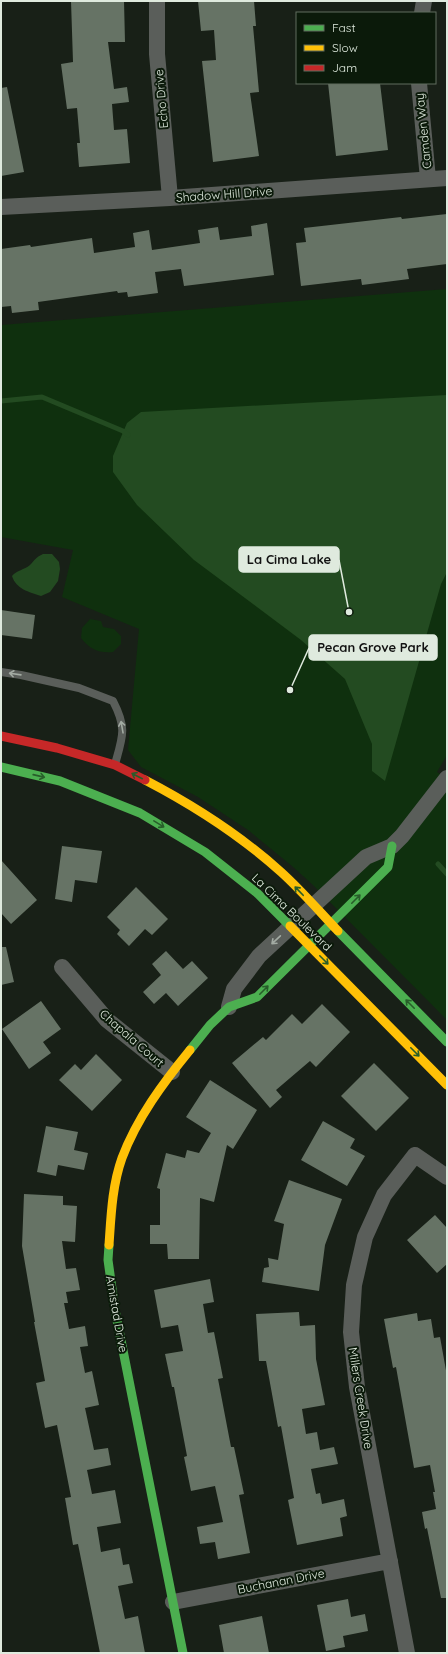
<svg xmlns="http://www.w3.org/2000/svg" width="448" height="1654" font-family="Quicksand,sans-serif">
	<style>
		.green { fill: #0f300e }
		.water { fill: #234b21 }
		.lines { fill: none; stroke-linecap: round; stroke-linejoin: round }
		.stream { stroke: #234b21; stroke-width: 5 }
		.building { fill: #667365 }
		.lane { stroke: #5a5e5a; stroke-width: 8 }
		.street { stroke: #5a5e5a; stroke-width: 16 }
		.fast { stroke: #4caf50; stroke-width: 9 }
		.slow { stroke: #ffc107; stroke-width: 9 }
		.jam { stroke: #c62828; stroke-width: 9 }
		.oneway { stroke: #a3aba3 }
		.oneway2 { stroke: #285d2a }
		.labels { text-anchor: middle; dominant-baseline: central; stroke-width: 4; stroke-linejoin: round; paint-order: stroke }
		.street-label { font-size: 12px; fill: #dfeade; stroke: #0b1a0a }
		.leader { fill: none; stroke: #dfeade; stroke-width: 1.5 }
		.callout-dot { fill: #dfeade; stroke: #0b1a0a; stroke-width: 1.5 }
		.callout { fill: #dfeade; stroke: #dfeade; stroke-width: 1.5 }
		.callout-label { font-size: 13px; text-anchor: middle; font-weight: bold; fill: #111 }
	</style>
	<rect width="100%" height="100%" fill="#182017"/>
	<!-- green -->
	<path class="green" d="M447,289V755L437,772L447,779V1020L313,885L292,866L248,830L198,797L141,767L128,750L139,629L62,597L73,550L1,537V325Z
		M90,619L101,621L103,627L114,629L121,636V644L113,652C98,653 91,650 81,638L82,628Z"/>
	<!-- water -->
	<path class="water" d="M447,395V572L441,584L385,781L372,771V744L345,679L301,640L194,560L137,505L113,472V456L127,423L141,412Z
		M43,554H52L59,562L60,569L58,581L50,592L41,596C29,592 16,589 12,576C17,570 24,570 30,565C35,560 36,557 43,554Z"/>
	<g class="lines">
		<!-- stream -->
		<path class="stream" d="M1,401L42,397L123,431L128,435
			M438,864L447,874"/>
	</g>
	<!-- building -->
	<path class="building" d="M71,1H124L125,42H108L114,89L127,87L129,102L112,104L114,130L127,129L130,163L79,167L77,143H80L77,108L67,109L61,64L73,62Z
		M198,1H254L256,26H253L259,92L250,93L259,156L213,162L202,61L216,60L214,30L201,31Z
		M328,83H380L388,150L336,156Z
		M7,87L24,172L1,176V88Z
		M447,214V264L407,269L409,279L362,285L361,279L301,286L296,243L306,242L304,228L401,217L402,219Z
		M267,223L274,275L184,286L181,269L155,272L158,293L128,297L127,292L118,293L117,291L38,302L39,310L12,313L11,306L1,307V249L30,245L31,247L92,238L94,253L135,247L133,233L149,230L152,250L200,243L198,230L218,227L220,240L252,236L251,226Z
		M1,610L35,615L32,639L1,635Z
		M62,846L102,851L97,883L75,880L72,902L55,899Z
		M1,860L37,900L11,924L1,913Z
		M136,887L168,919L152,935L145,929L129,946L117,934L120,930L107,917Z
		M1,947H6L14,982L1,985Z
		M166,951L183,969L192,961L208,978L178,1006L166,993L154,1004L143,992L161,975L152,964Z
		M41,1001L61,1029L43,1042L51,1053L29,1069L2,1029Z
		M322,1004L350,1032L316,1067L310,1061L276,1090L282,1097L270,1108L232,1063L263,1037L266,1040L292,1014L302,1024Z
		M96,1054L122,1080L92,1111L59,1080L75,1064L81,1070Z
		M374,1063L409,1098L376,1131L341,1096Z
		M210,1080L257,1110L233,1149L227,1145L214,1202L200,1198L199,1259H168L167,1244H150V1225H160V1189L157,1188L166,1153L185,1158L187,1150L199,1153L211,1133L186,1117Z
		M323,1121L355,1139L350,1148L365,1156L347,1186L301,1160Z
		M46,1126L78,1132L74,1150L88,1153L84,1170L58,1165L56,1176L37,1172Z
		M289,1180L342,1199L325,1245L319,1291L262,1282L264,1268L269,1267L268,1258L278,1260L284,1224L274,1221Z
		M24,1194L63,1196V1205L77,1206L75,1242L62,1241L66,1269L76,1268L80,1290L66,1292L68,1303H64L69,1329L85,1326L88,1346L80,1347L85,1373L92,1371L99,1405L85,1408L94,1450L108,1448L111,1465L87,1470L92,1494L115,1490L121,1523L97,1527L101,1552L120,1548L123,1565L129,1564L133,1583L118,1586L125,1619L138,1616L145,1653H100L78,1544L73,1545L65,1498L71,1497L57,1425L45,1428L36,1383L45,1381L34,1322H35L22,1246Z
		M435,1215L447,1228V1264L437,1273L407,1240Z
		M210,1279L214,1302L203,1304L208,1333L214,1332L223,1378L218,1379L231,1447H234L244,1494L239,1495L250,1553L218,1559L215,1542L200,1544L197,1527L223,1522L215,1486L191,1491L184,1457L187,1456L174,1387H172L165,1354L183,1351L178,1325L161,1328L154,1290Z
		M299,1312L300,1326L315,1325L316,1359L325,1405L302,1409L306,1434L317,1432L320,1450L334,1447L338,1464L311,1469L316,1494L320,1493L322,1504L344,1499L347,1516L340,1518L343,1536L297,1545L288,1500L294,1498L281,1426L278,1427L266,1361H259L256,1314Z
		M417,1313L418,1321L431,1319L434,1338L440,1337L447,1376V1598H441L427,1528L425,1529L422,1512L436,1509L433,1492H435L430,1465L414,1468L396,1367L393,1368L384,1319Z
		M348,1599L351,1617L365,1614L368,1631L343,1636L345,1647L326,1651L317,1605Z
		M262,1616L269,1653H224L219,1625Z"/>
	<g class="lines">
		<!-- lane -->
		<path class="lane" d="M1,672L21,675L79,688L113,701C127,728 123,736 115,764"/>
		<!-- street -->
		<path class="street" d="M157,1V54L170,198
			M422,13L424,1
			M419,83L428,179
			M1,207L170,198L447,178
			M62,967L107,1020L172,1072
			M229,1007L234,989L259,956L366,857L392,846L402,836L447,778
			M173,1602L390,1561
			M407,1653L357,1387L351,1332L354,1285L365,1237L384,1195L415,1155L447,1177"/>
		<!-- fast -->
		<path class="fast" d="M1,767L60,781L140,813L205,852L257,893L290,926
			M338,931L447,1042
			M190,1050L210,1025L229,1007L257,997L388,867L392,846
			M109,1245L108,1260L115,1310L183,1653"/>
		<!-- slow -->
		<path class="slow" d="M145,780C193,805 240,835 281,872C301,890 319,911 338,931
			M290,926L447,1085
			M109,1245C111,1216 112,1186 122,1158C137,1118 163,1083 190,1050"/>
		<!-- jam -->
		<path class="jam" d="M1,736L57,748L115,765L145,780"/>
	</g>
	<!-- one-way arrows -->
	<defs><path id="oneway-shaft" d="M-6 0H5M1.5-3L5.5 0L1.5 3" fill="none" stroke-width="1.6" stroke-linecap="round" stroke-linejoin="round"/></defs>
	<g class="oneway">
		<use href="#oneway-shaft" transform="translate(15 674) rotate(-172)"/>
		<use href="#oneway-shaft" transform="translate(122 727) rotate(-100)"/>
		<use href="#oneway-shaft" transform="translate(276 940) rotate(137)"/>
	</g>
	<g class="oneway2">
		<use href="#oneway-shaft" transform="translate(39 776) rotate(13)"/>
		<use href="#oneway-shaft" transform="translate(137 776) rotate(-153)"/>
		<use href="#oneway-shaft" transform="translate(159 824) rotate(31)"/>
		<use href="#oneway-shaft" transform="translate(299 891) rotate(-134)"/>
		<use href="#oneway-shaft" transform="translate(356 899) rotate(-45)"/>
		<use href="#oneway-shaft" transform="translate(324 960) rotate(45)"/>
		<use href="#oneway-shaft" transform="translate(264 990) rotate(-45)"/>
		<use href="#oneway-shaft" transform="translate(410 1004) rotate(-135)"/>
		<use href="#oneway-shaft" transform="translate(415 1052) rotate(45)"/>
	</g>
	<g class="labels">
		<!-- street labels -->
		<g class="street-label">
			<text transform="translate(161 99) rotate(-95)">Echo Drive</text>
			<text transform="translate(423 131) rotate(-96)">Camden Way</text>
			<text transform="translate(224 194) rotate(-4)">Shadow Hill Drive</text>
			<text transform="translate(292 912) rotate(44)">La Cima Boulevard</text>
			<text transform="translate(132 1038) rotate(41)">Chapala Court</text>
			<text transform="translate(117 1314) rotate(80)">Amistad Drive</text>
			<text transform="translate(361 1398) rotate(81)">Millers Creek Drive</text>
			<text transform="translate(281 1581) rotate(-11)">Buchanan Drive</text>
		</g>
	</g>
	<!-- callouts -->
	<path class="leader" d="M349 612L339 560M290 690L309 648"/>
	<g class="callout-dot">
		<circle cx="349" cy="612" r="4"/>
		<circle cx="290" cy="690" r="4"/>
	</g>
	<g class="callout">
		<rect x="239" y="547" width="100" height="25" rx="4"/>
		<rect x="309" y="635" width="128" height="25" rx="4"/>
	</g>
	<g class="callout-label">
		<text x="289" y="564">La Cima Lake</text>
		<text x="373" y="652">Pecan Grove Park</text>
	</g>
	<!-- border -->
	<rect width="448" height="1654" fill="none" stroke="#dfeade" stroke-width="4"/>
	<!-- legend -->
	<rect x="296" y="12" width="140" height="72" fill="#0b1a0a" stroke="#606d5f"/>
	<rect x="304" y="25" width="20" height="6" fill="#4caf50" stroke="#606d5f"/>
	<text x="332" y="32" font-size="12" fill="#dfeade">Fast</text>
	<rect x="304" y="45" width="20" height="6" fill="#ffc107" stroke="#606d5f"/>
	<text x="332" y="52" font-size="12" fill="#dfeade">Slow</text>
	<rect x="304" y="65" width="20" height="6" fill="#c62828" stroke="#606d5f"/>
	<text x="332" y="72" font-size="12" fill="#dfeade">Jam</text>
</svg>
